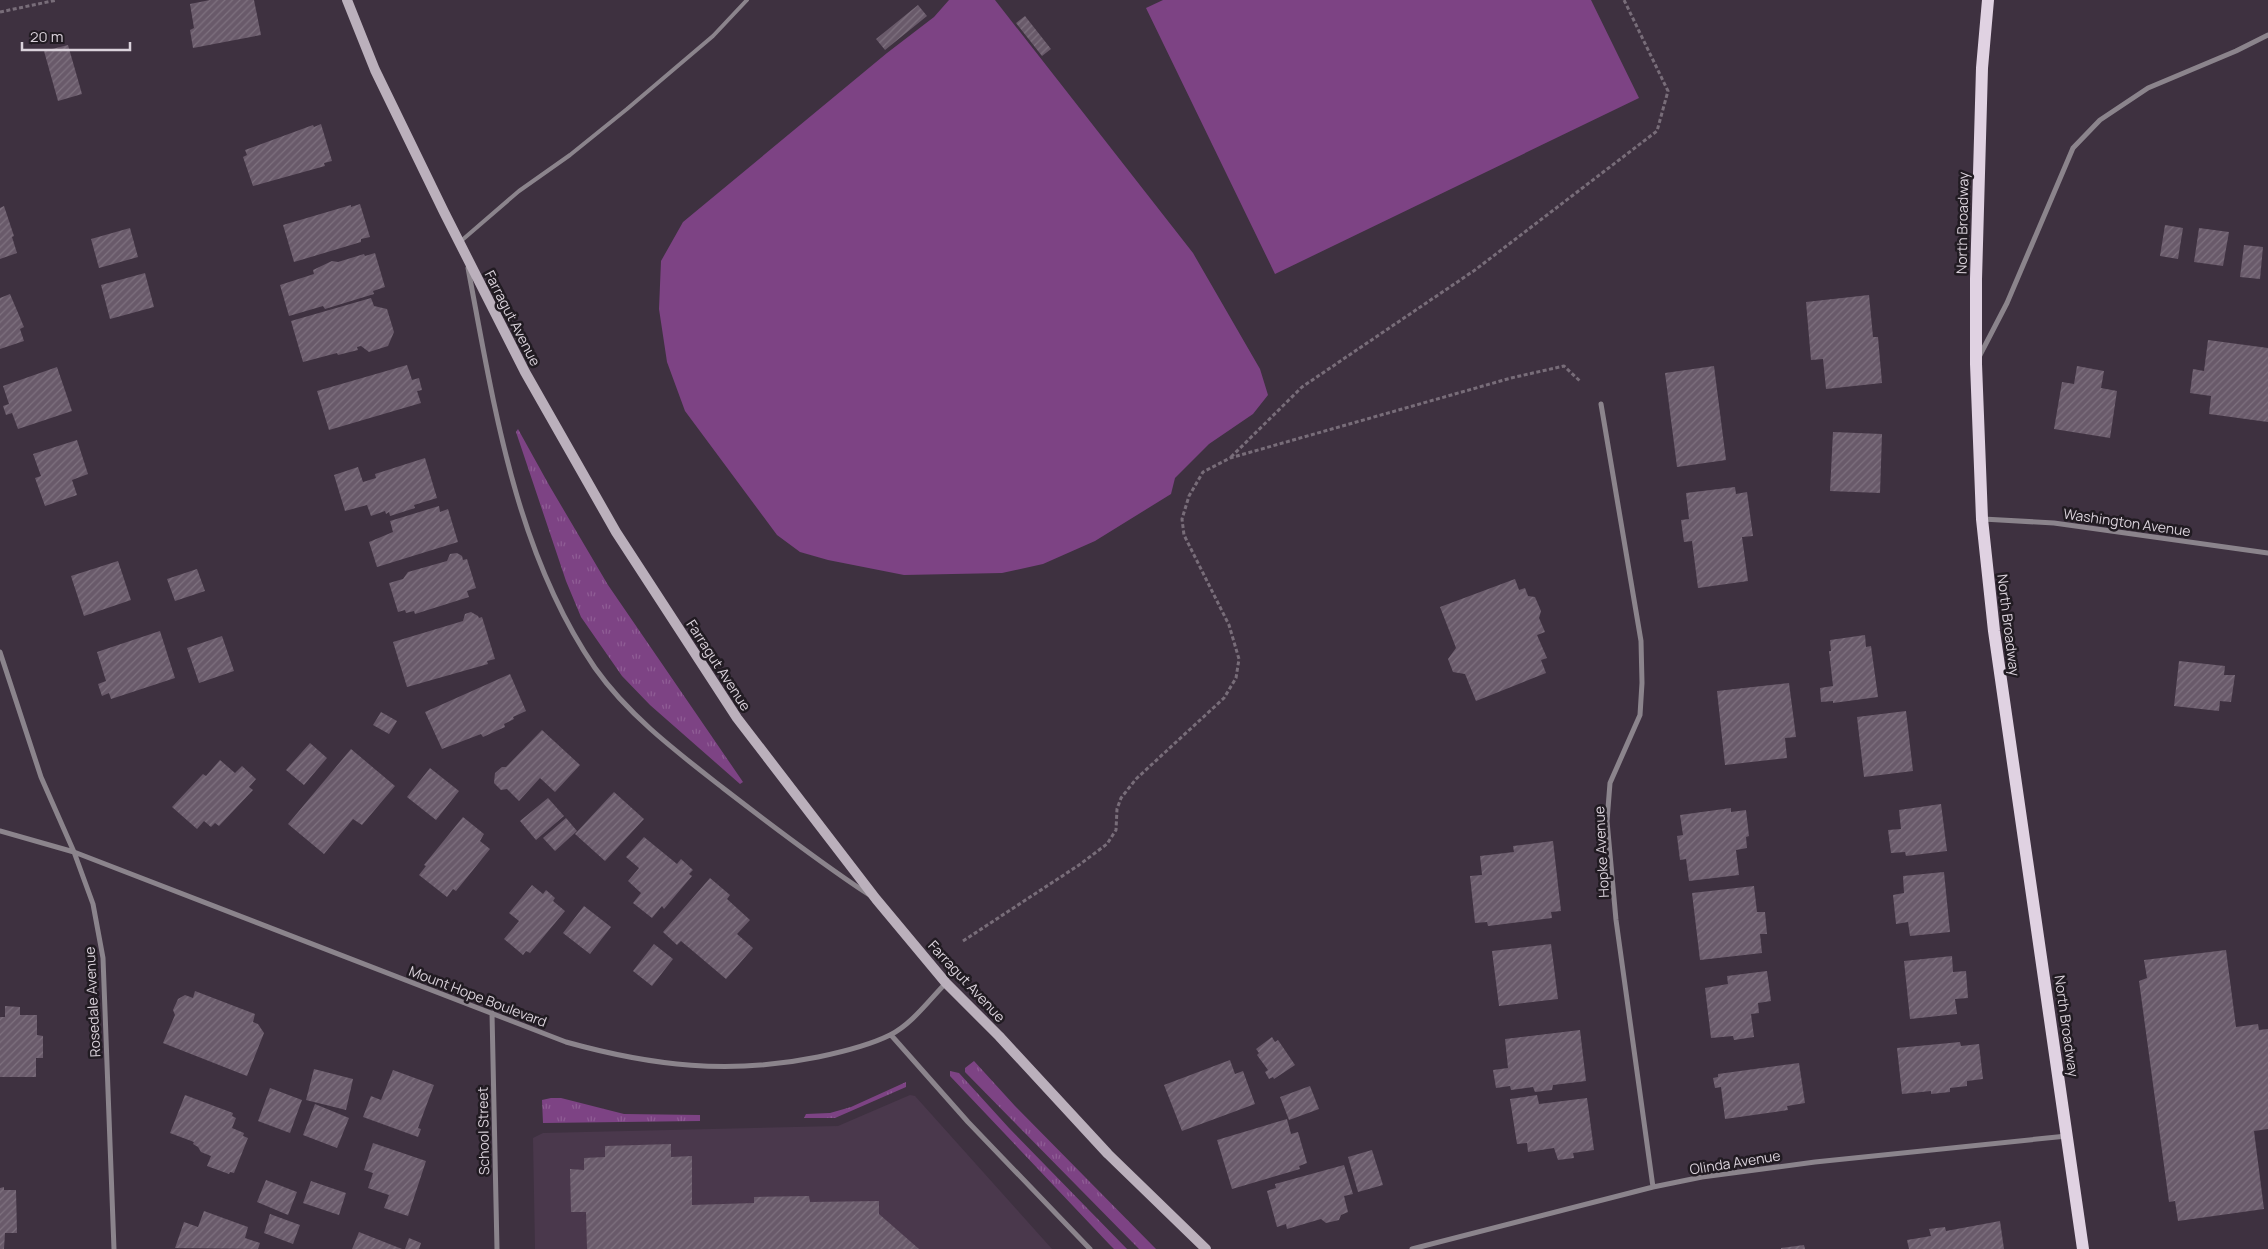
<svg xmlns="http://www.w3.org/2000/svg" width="2268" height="1249" font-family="Manrope,sans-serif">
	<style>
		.built { fill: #4a384c }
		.grass { fill: url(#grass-tufts) }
		.pitch { fill: #7d4384 }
		.building { fill: url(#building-hatch) }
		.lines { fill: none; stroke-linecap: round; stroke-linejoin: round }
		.path { stroke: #786d79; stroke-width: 3; stroke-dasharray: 4 2.5; stroke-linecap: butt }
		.service { stroke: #8b848c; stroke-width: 4 }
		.minor { stroke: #8b848c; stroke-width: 5 }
		.secondary { stroke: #bbb0bc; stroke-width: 10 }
		.primary { stroke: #e0d2e2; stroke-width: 12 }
		.labels { text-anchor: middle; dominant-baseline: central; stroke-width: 5; stroke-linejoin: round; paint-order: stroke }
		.street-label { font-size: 14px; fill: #dad2db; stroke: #211b22 }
	</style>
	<defs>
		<pattern id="grass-tufts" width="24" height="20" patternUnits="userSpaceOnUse" patternTransform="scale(1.25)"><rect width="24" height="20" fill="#7d4384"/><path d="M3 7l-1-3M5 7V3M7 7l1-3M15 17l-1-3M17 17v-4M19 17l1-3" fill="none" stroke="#8f5d95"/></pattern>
		<pattern id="building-hatch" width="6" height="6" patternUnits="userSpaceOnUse" patternTransform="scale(1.25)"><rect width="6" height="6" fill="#695a6a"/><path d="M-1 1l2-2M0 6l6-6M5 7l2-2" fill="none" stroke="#7e717f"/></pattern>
	</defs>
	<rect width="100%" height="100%" fill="#3e3140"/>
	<!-- built -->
	<path class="built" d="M910,1095L915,1096L1052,1249H535L533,1138L543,1133L838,1126Z"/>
	<!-- grass -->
	<path class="grass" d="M518,429L549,485L608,585L743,782L740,784L650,705L622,676L581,617L566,581L516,432Z
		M974,1061L1015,1106L1156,1249H1139L965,1072V1068Z
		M950,1071L959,1073L1009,1128L1127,1249H1114L1109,1244L950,1076Z
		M906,1082V1087L835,1118H804L806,1114L830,1113L851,1107Z
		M551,1098H561L624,1114L700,1115V1121L543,1123L542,1100Z"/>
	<!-- pitch -->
	<path class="pitch" d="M949,0H995L1193,253L1260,369L1268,395L1253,414L1209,444L1175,478L1171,494L1095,541L1043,564L1002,573L904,575L828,560L800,552L777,535L685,411L667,362L659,309L661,261L683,222L887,53L934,17Z
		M1163,0H1591L1639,98L1275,274L1146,8Z"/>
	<!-- building -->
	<path class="building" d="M210,0H254L261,35L193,48L190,30L194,28L190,4Z
		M918,5L927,16L885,50L876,39Z
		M1025,16L1051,49L1042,56L1016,23Z
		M68,45L82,94L58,101L44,51Z
		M321,124L332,161L324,163L325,166L253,186L243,157L247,155L245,150L313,125L314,127Z
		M360,204L370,237L361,239V242L294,262L283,225L351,205V207Z
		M4,206L14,236L12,237L17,253L0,259V208Z
		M2165,225L2183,228L2178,259L2160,256Z
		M130,228L138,257L99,268L91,239Z
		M2199,228L2229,232L2223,266L2194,262Z
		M2244,245L2263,247L2260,279L2240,277Z
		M375,253L385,287L373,291L374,294L325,309L323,306L289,316L280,285L314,274L313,270L332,261L338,262L364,254L365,256Z
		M145,273L154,307L110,319L101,285Z
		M10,294L24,327L20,329L24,341L0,349V298Z
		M1869,295L1873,337H1878L1882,383L1826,389L1823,359L1811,360L1806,302Z
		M371,298L374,306L387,309L394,332L388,346L369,352L361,346L357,347L358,350L338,355L337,353L303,362L291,321Z
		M2208,340L2268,348V422L2209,414L2211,396L2190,393L2193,369L2204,371Z
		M407,365L412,380L419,378L422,390L417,391L421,403L329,430L317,391Z
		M1714,366L1726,460L1677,467L1665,373Z
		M2077,366L2104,371L2101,388L2117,391L2110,438L2054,429L2062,382L2074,384Z
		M57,367L72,411L18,429L12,413L6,415L3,406L9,404L3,386Z
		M1833,432L1882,434L1880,493L1830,491Z
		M77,440L88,474L72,480L77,495L45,506L35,478L41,476L33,454Z
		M425,458L437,498L414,505L415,508L390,516L389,512L386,514L385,511L371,516L367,505L345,511L334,475L358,467L363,482L376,478L375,474Z
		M1735,487L1736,494L1747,492L1753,536L1742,537L1748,581L1698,588L1692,541L1684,542L1681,520L1689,519L1686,493Z
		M439,506L440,512L448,509L458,542L377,567L369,542L393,532L390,521Z
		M457,553L462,556L463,560L467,559L476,588L467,591L469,597L415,614L414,611L406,613L405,610L398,612L389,583L403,579L408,572L447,561L450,554Z
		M118,561L131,600L84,616L71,576Z
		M197,569L205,591L175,601L167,579Z
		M1515,579L1519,590L1525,588L1528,596L1535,597L1541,611L1539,618L1545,632L1537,635L1547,658L1541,660L1546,673L1476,701L1465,674L1453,672L1448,659L1456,648L1440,607Z
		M471,612L478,616L479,618L482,617L495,659L487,661L488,664L407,687L393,642L463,621L465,614Z
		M160,631L175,678L111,699L109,693L102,696L98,684L106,681L97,652Z
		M1865,635L1866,647L1871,646L1878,697L1833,703V701L1821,702L1820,688L1833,686L1829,651H1831L1830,640Z
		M222,636L234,671L199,683L187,648Z
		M2179,661L2225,666L2224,675H2235L2231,702L2220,701L2219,711L2174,706Z
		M510,674L526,711L513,717L514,719L504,724L505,727L483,737L481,734L442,749L425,712Z
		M1789,683L1796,737L1785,738L1787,758L1725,765L1717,691Z
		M1906,711L1913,771L1864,777L1857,717Z
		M381,712L397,721L389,734L373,725Z
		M542,730L580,765L555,792L540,778L519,801L507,789L501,790L494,783L495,773L502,767H506Z
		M310,743L327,758L304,785L286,770Z
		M351,749L395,786L362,825L353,819L324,854L288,824Z
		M220,760L235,773L242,766L256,779L249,787L253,790L219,826L215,823L211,827L204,821L197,829L172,807L203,774L206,776Z
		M430,768L459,791L436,820L407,797Z
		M614,792L644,819L605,861L575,834Z
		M548,798L564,816L536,840L520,821Z
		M1941,804L1947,851L1906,856L1905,852L1891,853L1888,830L1901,829L1899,810Z
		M1731,808V812L1746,810L1749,836L1746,837L1747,848L1736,850L1739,875L1689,881L1686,859L1680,860L1677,836L1683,835L1680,815Z
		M463,817L484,834L480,841L490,849L456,891L453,889L447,897L419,875L426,866L424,865Z
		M566,818L577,831L555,851L543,838Z
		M644,837L677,864L681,859L693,870L689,874L692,876L664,909L662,906L652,918L633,903L641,893L628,881L639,868L626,857Z
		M1553,841L1561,911L1551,912L1552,918L1488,926L1487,922L1475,923L1470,876L1482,875L1480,856L1514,852L1513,846Z
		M1944,872L1950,932L1910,936L1908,922L1896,924L1893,895L1904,893L1903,876Z
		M710,878L730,895L727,899L750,920L737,934L753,948L726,979L681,941L677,945L663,932Z
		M532,885L543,894L546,890L555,898L553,901L565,911L530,953L526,951L523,955L504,939L519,921L509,913Z
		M1754,886L1757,912H1765L1767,934H1760L1762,953L1700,960L1692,893Z
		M584,906L611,927L590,954L563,933Z
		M654,944L673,959L652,986L633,971Z
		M1551,944L1558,999L1499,1006L1492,951Z
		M2226,950L2236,1027L2258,1024L2259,1030L2268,1029V1129L2254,1131L2264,1209L2178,1221L2175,1201L2169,1202L2139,981L2147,978L2144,960Z
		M1952,956L1953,972L1966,971L1968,998L1955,999L1957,1014L1910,1019L1904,961Z
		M1767,971L1771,1001L1758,1003L1759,1013L1751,1014L1754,1037L1734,1040L1733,1036L1711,1038L1705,988L1728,984L1727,976Z
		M195,991L255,1014L253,1022L258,1024L264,1033L247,1076L163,1043L175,1015L173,1010L178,999L185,995L193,998Z
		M5,1006L20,1007V1015H37V1035L43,1036V1058H36V1077H0V1017H5Z
		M1580,1030L1586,1081L1553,1085L1552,1090L1535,1092L1533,1087L1511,1090L1510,1086L1496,1088L1493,1070L1508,1068L1505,1039Z
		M1272,1037L1275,1042L1278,1040L1295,1065L1274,1079L1273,1077L1269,1079L1265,1072L1268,1070L1257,1055L1259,1053L1256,1049Z
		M1960,1042L1961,1046L1979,1044L1983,1079L1967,1081V1086L1950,1088V1092L1931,1094V1091L1902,1094L1897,1048Z
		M1230,1060L1235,1074L1243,1071L1255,1104L1182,1131L1164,1085Z
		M1799,1063L1805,1103L1787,1106L1788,1110L1725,1119L1721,1087L1715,1088L1713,1078L1718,1077V1074Z
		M314,1069L353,1079L346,1110L306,1100Z
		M393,1070L434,1085L418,1128L421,1129L418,1137L363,1117L371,1096L381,1100Z
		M1310,1086L1319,1109L1289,1120L1280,1097Z
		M270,1088L302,1100L290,1133L258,1121Z
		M185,1095L233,1113L232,1116L236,1118L232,1128L244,1133L243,1136L248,1138L234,1173L230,1172L229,1174L207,1166L211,1156L201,1152L198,1147L193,1144L194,1142L170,1133Z
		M1537,1095L1539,1104L1587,1098L1594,1150L1573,1153L1574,1158L1558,1160L1554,1148L1528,1152L1527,1143L1517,1144L1510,1099Z
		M315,1104L349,1118L337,1148L303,1135Z
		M1287,1119L1291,1134L1298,1132L1307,1163L1299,1166L1300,1169L1232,1189L1217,1140Z
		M373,1143L426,1161L408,1216L384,1208L389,1195L368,1188L373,1173L364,1170Z
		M671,1144V1157L692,1156V1205L754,1203V1197L809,1196L810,1202L879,1201V1214L919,1249H587L586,1212H571L570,1169L584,1170V1158L605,1157V1146Z
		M1372,1150L1383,1185L1358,1192L1348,1157Z
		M1344,1165L1353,1194L1344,1196L1348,1212L1341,1215L1339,1220L1326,1223L1321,1219L1287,1229L1286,1224L1277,1227L1267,1191L1276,1188L1275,1184Z
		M266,1180L297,1192L288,1215L257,1202Z
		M311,1181L346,1193L339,1215L303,1203Z
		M4,1187V1190H16L17,1233H5L4,1249H0V1188Z
		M204,1211L248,1227L245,1238L260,1243L258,1249L175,1248L184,1222L198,1227Z
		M270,1214L300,1225L293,1244L264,1233Z
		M2000,1221L2004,1249H1909L1907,1240L1931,1236L1929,1229L1945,1227L1946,1231Z
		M359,1232L402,1249H352Z
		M409,1238L421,1243L419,1249H405Z
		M1804,1245L1805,1249H1781V1248Z"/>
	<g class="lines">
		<!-- path -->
		<path class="path" d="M0,12L57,0
			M1231,457L1302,387L1475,270L1657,131L1668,91L1624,0
			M963,941L1079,865L1107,844L1116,830L1117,809L1121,798L1136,779L1224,698L1236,678L1239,659L1229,625L1184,535L1182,519L1189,496L1203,472L1230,458L1511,378L1564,366L1581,382"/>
		<!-- service -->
		<path class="service" d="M461,241L519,191L570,155L627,109L713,36L747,0"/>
		<!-- minor -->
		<path class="minor" d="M468,268C494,405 515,551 595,668C629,716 677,752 723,788C771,825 818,861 868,894
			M1979,357L2007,303L2073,148L2100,120L2148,88L2236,51L2268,35
			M1601,404L1641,641L1642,683L1640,715L1610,783L1607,821L1616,920L1653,1187
			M1983,519L2054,523L2268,553
			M0,652L41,777L74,852L93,904L103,958L114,1249
			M0,831L74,852L566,1042C652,1066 730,1075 818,1057C842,1052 868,1046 890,1035C912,1024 929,1000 946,983
			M492,1013L497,1249
			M891,1035L968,1122L1090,1249
			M1412,1249L1653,1187L1702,1177L1815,1162L2067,1136"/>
		<!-- secondary -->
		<path class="secondary" d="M347,0L375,70L444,212L525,372L616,532L737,718L876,899L946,983L999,1036L1108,1154L1206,1249"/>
		<!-- primary -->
		<path class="primary" d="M1988,0L1982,68L1976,279V364L1982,519L1994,631L2083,1249"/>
	</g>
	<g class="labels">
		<!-- street labels -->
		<g class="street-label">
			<text transform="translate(1962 223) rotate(-89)">North Broadway</text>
			<text transform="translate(513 318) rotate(63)">Farragut Avenue</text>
			<text transform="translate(2127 522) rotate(8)">Washington Avenue</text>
			<text transform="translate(2009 625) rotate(83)">North Broadway</text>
			<text transform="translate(719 665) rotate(57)">Farragut Avenue</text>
			<text transform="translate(1601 852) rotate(-93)">Hopke Avenue</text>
			<text transform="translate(967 981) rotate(47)">Farragut Avenue</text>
			<text transform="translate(478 996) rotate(21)">Mount Hope Boulevard</text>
			<text transform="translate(92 1002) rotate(-93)">Rosedale Avenue</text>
			<text transform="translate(2067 1026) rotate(82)">North Broadway</text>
			<text transform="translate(483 1131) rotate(-91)">School Street</text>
			<text transform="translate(1735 1162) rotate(-9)">Olinda Avenue</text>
		</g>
	</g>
	<!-- scale -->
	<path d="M22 42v8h108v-8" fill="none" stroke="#dad2db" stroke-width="2.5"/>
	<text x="30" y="42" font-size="15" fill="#dad2db" stroke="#211b22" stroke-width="4" paint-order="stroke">20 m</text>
</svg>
